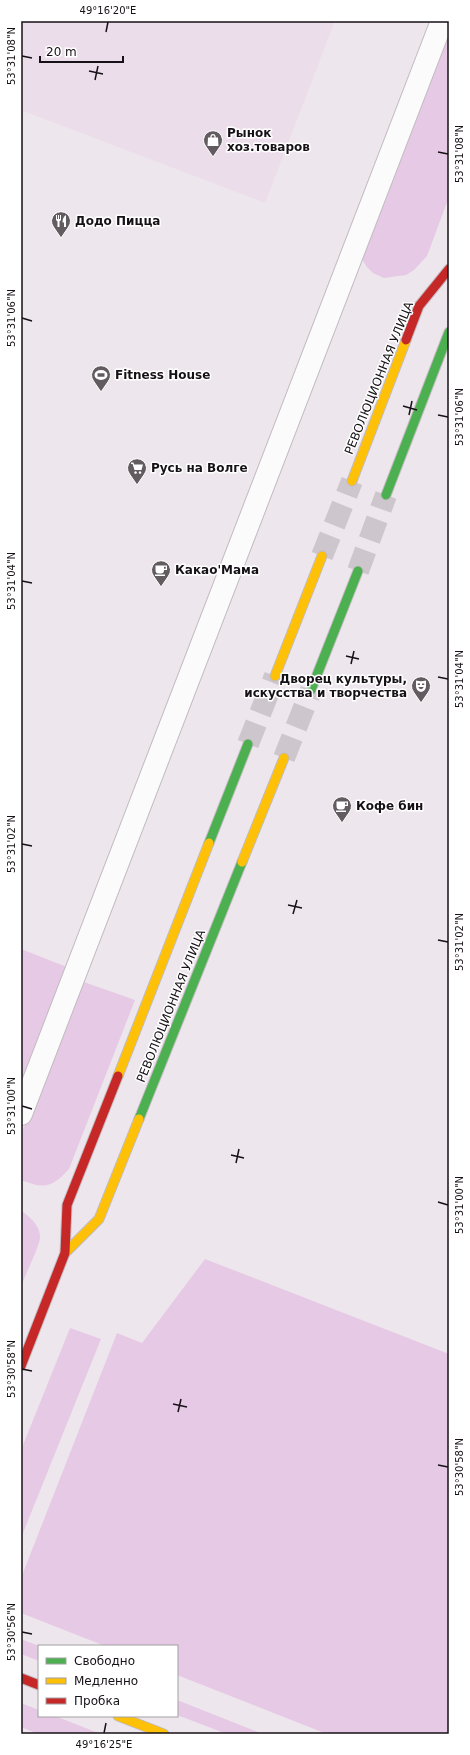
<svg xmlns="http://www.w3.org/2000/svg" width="470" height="1755" font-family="'DejaVu Sans',sans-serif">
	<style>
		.built { fill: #ecddeb }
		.green { fill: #e6c9e4 }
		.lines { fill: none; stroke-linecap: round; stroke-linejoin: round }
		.secondary-tunnel { stroke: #cec6cd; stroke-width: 22; stroke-dasharray: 22 11; stroke-linecap: butt }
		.street-casing { stroke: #c1bbc0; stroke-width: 24 }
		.fast-casing { stroke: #c1bbc0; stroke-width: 11 }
		.slow-casing { stroke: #c1bbc0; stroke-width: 11 }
		.jam-casing { stroke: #c1bbc0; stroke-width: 11 }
		.street { stroke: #fcfbfc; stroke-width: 22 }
		.fast { stroke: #4caf50; stroke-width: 9 }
		.slow { stroke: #ffc107; stroke-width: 9 }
		.jam { stroke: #c62828; stroke-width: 9 }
		.ticks { fill: none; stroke: #161116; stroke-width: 1.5 }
		.labels { text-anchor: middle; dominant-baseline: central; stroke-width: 3; stroke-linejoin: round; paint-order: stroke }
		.poi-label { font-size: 12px; font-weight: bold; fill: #161116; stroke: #fff; text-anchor: start }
		.street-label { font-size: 12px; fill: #161116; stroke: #fff }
		.neatline { fill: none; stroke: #161116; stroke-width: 1.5 }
		.ticks-label { font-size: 10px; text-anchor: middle; fill: #161116 }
	</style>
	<rect width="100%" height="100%" fill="#eee6ed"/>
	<!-- built -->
	<path class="built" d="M21,21H335L265,203L21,110Z"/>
	<!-- green -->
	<path class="green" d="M449,31V197L427,256L414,270L406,275L384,278L373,273L366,266L361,257Z
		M21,949L77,971L21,1114Z
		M81,981L135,1000L69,1169C52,1188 44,1189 21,1180V1134Z
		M21,1211C30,1216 41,1227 40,1238C39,1247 25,1276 21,1286Z
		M205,1259L449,1354V1734H327L177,1675V1646H105L21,1613V1578L117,1333L142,1343Z
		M70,1328L101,1339L21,1538V1450Z
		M21,1639L39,1646V1661L21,1654Z
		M177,1700L263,1734H227L177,1715Z
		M21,1703L39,1710V1716H55L101,1734H38L21,1727Z"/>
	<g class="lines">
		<!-- secondary-tunnel -->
		<path class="secondary-tunnel" d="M322,556L352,481
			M358,571L386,495
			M248,744L275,676
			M284,758L311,690"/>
		<defs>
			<path id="street" d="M21,1114L442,21"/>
			<path id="fast" d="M386,495L449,332
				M311,690L358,571
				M209,843L248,744
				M139,1119L242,862"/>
			<path id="slow" d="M352,481L406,340
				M275,676L322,556
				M242,862L284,758
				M118,1076L209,843
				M65,1253L99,1219L139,1119
				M118,1716L164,1734"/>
			<path id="jam" d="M406,340L419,306L449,269
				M21,1366L65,1253L67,1205L118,1076
				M21,1678L39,1685"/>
		</defs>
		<!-- street casing -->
		<use href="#street" class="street-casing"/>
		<!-- fast casing -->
		<use href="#fast" class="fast-casing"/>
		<!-- slow casing -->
		<use href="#slow" class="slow-casing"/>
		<!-- jam casing -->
		<use href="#jam" class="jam-casing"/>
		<!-- street -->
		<use href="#street" class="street"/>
		<!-- fast -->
		<use href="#fast" class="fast"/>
		<!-- slow -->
		<use href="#slow" class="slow"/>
		<!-- jam -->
		<use href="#jam" class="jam"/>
	</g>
	<!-- ticks -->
	<path class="ticks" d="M106,32L108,22M22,56L32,58M89,71L103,74M95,80L98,66M438,152L448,154M22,318L32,321M403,406L417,410M409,415L412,401M438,415L448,417M22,581L32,583M346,656L359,659M351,664L354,651M438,677L448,679M22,844L32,846M288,905L302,908M293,914L297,900M438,940L448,942M22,1106L32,1109M231,1155L244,1158M236,1163L239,1149M438,1202L448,1205M22,1369L32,1371M173,1404L187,1407M178,1412L181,1399M438,1465L448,1467M22,1632L32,1634M104,1733L106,1723"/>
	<!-- icons -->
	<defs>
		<symbol id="shop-pin" viewBox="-11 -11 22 30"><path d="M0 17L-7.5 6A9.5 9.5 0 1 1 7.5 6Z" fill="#625c61" stroke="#fff"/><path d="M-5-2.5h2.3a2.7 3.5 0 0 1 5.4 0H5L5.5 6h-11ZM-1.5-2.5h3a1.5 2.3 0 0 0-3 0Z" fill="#fff"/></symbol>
		<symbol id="restaurant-pin" viewBox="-11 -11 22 30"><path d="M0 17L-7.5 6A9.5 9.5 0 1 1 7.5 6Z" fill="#625c61" stroke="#fff"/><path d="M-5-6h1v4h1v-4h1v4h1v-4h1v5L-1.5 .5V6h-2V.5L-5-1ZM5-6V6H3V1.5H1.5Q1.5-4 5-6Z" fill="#fff"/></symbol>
		<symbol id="stadium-pin" viewBox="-11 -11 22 30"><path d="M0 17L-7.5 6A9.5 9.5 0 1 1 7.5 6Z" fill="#625c61" stroke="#fff"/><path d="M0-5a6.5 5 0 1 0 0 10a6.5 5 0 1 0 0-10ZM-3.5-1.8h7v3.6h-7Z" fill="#fff"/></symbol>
		<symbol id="supermarket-pin" viewBox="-11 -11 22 30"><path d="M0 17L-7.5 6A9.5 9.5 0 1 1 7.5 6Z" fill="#625c61" stroke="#fff"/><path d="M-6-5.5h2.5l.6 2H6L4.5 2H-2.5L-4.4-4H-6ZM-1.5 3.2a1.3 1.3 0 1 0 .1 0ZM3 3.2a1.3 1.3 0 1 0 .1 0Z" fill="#fff"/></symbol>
		<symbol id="cafe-pin" viewBox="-11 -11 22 30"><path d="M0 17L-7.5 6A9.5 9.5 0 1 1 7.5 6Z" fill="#625c61" stroke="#fff"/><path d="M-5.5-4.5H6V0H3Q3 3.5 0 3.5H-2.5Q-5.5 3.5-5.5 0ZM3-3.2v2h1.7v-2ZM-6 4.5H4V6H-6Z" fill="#fff"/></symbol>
		<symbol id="theatre-pin" viewBox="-11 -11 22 30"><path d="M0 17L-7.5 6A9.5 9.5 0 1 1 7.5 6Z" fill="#625c61" stroke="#fff"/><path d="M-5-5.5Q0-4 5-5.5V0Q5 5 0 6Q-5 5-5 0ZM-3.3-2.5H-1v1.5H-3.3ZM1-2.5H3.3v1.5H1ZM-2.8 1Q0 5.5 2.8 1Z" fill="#fff"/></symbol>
	</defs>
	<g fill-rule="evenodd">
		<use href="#shop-pin" x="202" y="129" width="22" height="30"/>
		<use href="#restaurant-pin" x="50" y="210" width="22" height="30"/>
		<use href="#stadium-pin" x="90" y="364" width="22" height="30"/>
		<use href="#supermarket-pin" x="126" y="457" width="22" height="30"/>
		<use href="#cafe-pin" x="150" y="559" width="22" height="30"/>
		<use href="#theatre-pin" x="410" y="675" width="22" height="30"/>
		<use href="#cafe-pin" x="331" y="795" width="22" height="30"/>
	</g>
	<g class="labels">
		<!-- poi labels -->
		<g class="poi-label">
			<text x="227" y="133">Рынок<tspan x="227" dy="14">хоз.товаров</tspan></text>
			<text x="75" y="221">Додо Пицца</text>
			<text x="115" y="375">Fitness House</text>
			<text x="151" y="468">Русь на Волге</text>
			<text x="175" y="570">Какао'Мама</text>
			<text x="407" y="679" text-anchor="end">Дворец культуры,<tspan x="407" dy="14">искусства и творчества</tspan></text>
			<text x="356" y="806">Кофе бин</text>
		</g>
		<!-- street labels -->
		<g class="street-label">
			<text transform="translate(379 378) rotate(-68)">РЕВОЛЮЦИОННАЯ УЛИЦА</text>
			<text transform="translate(171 1006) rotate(-68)">РЕВОЛЮЦИОННАЯ УЛИЦА</text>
		</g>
	</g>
	<!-- border -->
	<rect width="470" height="1755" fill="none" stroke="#ffffff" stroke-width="44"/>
	<!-- legend -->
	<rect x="38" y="1645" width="140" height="72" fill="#ffffff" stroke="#a2a0a2"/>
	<rect x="46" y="1658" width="20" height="6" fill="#4caf50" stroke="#a2a0a2"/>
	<text x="74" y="1665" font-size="12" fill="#161116">Свободно</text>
	<rect x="46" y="1678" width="20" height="6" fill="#ffc107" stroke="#a2a0a2"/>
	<text x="74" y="1685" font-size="12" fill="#161116">Медленно</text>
	<rect x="46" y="1698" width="20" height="6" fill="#c62828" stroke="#a2a0a2"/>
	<text x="74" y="1705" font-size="12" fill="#161116">Пробка</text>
	<!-- scale -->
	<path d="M40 56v6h83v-6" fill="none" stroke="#161116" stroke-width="2"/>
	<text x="46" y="56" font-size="12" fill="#161116" stroke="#ffffff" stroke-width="3" paint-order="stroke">20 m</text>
	<rect x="22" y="22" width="426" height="1711" class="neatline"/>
	<g class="ticks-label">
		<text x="108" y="14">49°16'20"E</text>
		<text transform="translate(11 56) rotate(-90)" y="4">53°31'08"N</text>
		<text transform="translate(459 154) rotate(-90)" y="4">53°31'08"N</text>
		<text transform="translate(11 318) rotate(-90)" y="4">53°31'06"N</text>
		<text transform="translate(459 417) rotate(-90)" y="4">53°31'06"N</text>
		<text transform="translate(11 581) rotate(-90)" y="4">53°31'04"N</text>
		<text transform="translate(459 679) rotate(-90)" y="4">53°31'04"N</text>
		<text transform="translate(11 844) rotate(-90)" y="4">53°31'02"N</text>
		<text transform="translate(459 942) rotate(-90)" y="4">53°31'02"N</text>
		<text transform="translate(11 1106) rotate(-90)" y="4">53°31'00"N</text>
		<text transform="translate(459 1205) rotate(-90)" y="4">53°31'00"N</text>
		<text transform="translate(11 1369) rotate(-90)" y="4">53°30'58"N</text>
		<text transform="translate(459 1467) rotate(-90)" y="4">53°30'58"N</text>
		<text transform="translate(11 1632) rotate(-90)" y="4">53°30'56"N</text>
		<text x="104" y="1748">49°16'25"E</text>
	</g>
</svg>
